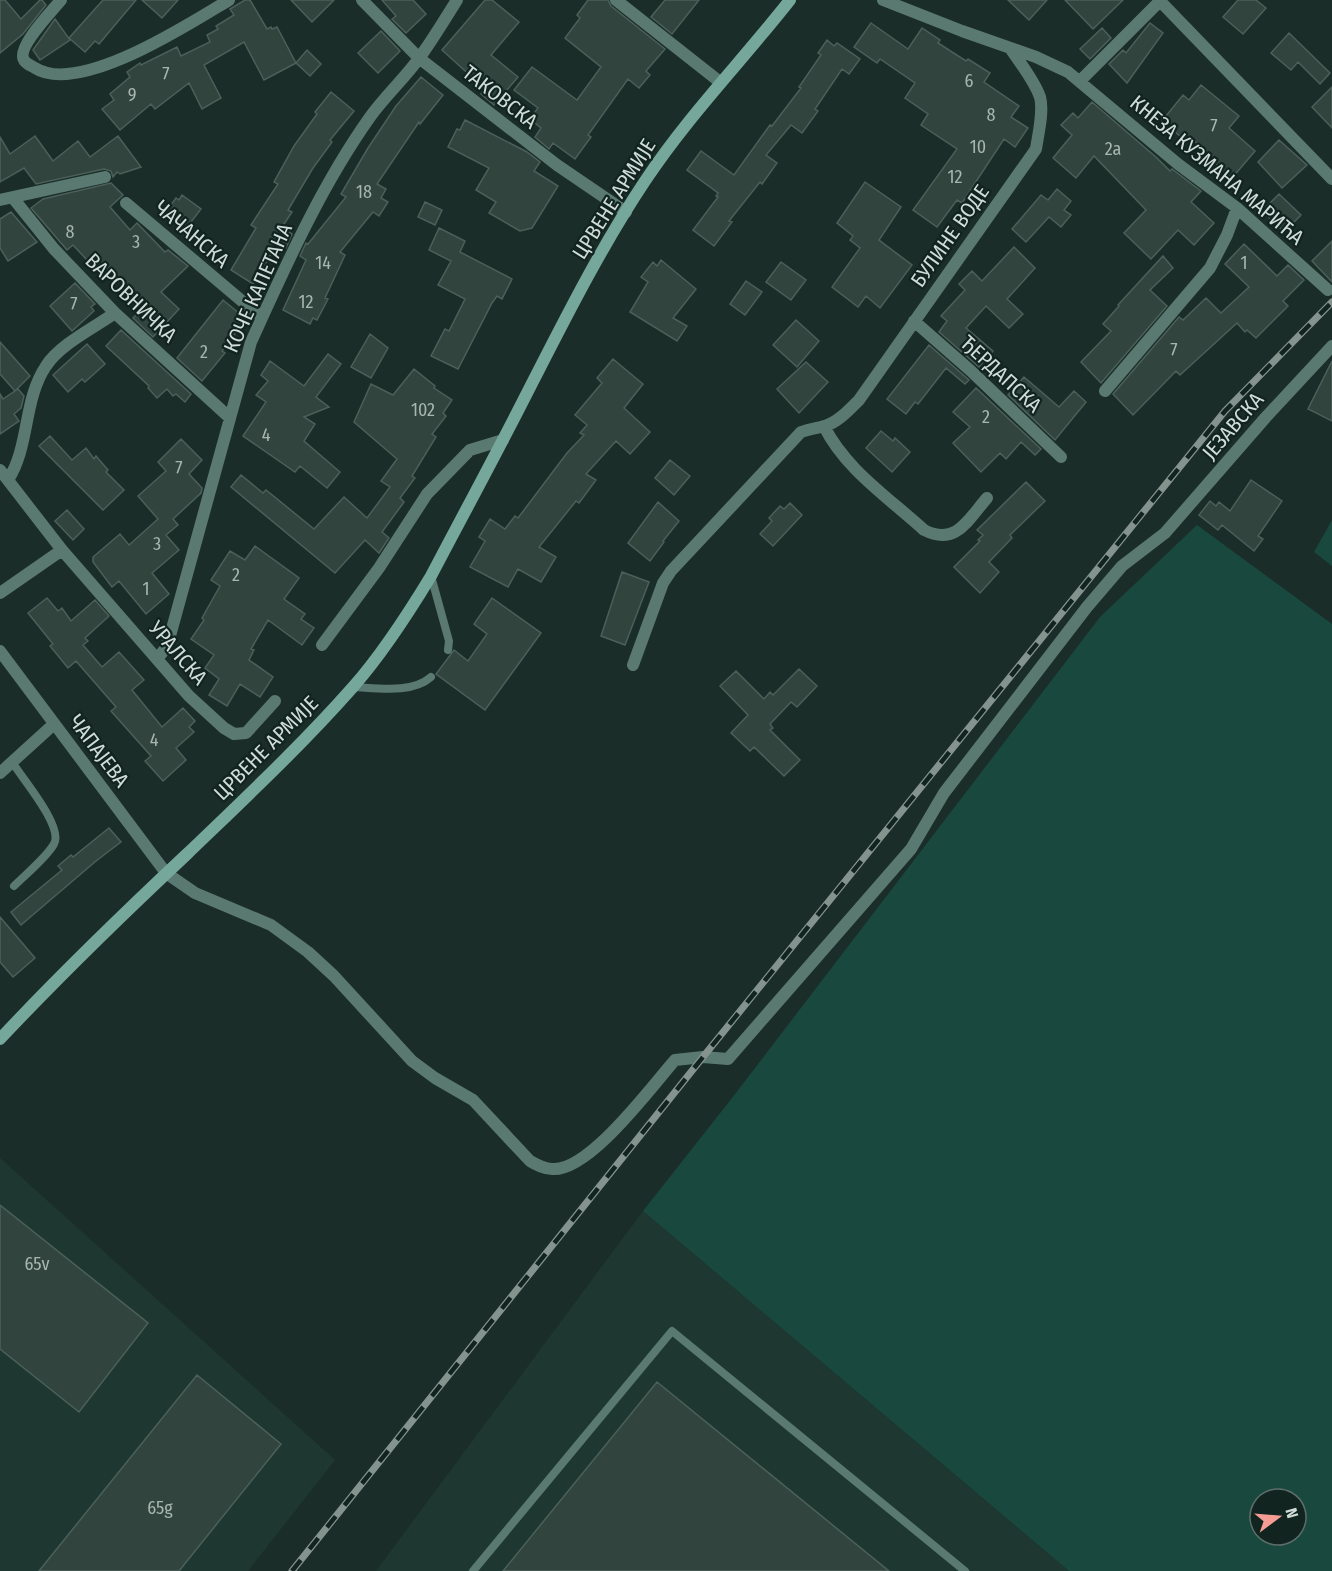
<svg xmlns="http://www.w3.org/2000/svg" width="1332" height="1571" font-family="'Fira Sans Condensed',sans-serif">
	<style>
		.built { fill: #1e3831 }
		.green { fill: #19483e; fill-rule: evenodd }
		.building { fill: #31443e; stroke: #4c605a; stroke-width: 1.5 }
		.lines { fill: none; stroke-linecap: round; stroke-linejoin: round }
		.service { stroke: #5a7a71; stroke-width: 8 }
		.minor { stroke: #5a7a71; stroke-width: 12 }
		.tertiary { stroke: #5a7a71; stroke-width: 12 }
		.secondary { stroke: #75a89a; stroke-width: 12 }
		.rail-casing { stroke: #85938f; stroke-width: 7 }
		.rail { stroke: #11241f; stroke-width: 4.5; stroke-dasharray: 14; stroke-linecap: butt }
		.labels { text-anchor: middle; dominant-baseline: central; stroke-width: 4.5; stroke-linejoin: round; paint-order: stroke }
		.number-label { font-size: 18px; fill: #a8b6b2 }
		.street-label { font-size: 21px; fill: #d0dcd8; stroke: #11241f }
	</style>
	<rect width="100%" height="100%" fill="#1b2d28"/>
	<!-- built -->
	<path class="built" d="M0,1158L335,1460L248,1571H0Z
		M643,1211L1069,1571H376Z"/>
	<!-- green -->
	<path class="green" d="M1332,520V566L1314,552Z
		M1197,525L1332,624V1571H1069L643,1211L732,1098L1100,617ZM1260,1499H1296V1535H1260Z"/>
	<!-- building -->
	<path class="building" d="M0,0H5L21,19L40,0H42L46,5L23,34L0,53Z
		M103,0H136L99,44L95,41L85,52L69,38Z
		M142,0H178L162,18Z
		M245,0H250L267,29L271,27L272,29L277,27L296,63L307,50L321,64L310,76L296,63L264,80L244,42L204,65L221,98L202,109L189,83L155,109L151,104L120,130L102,109L114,100L110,94L130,77L127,72L140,63L141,65L177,47L181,56L210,42L207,35L218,29L216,26L234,15L230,9Z
		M291,0H334L312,22Z
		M382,0H413L426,14L406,33L392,19L396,16Z
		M485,0H492L519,22L491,55L518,77L494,105L481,94L485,89L442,50Z
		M588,0H608L611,6L665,49L646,71L650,75L639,88L628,79L588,135L591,137L575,159L553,143L549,149L535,137L541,128L530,119L538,108L514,90L532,67L577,100L601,67L565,38L580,18L577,15Z
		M665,0H699L672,34L651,17Z
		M1008,0H1047L1029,20Z
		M1065,0H1123L1093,29Z
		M1238,0H1256L1266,8L1243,34L1223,17Z
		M55,19L70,40L40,60L33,50Z
		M871,23L908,49L922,28L940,40L938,43L966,61L968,59L990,73L984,82L1019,106L1011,117L1028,128L1015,147L1004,139L962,203L957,200L937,227L913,210L957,149L921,125L928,114L905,98L915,83L880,59L877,63L854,47Z
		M1150,23L1163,33L1127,83L1109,64L1123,50L1126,53Z
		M1102,28L1111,38L1090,59L1080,49Z
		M381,31L400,51L378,73L358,53Z
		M1289,33L1330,73L1320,84L1298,62L1291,70L1271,53Z
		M827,40L834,46L837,43L860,59L849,74L842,69L815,109L818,111L802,133L791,125L766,155L777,163L762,184L760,182L729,221L732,222L714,246L693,230L718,197L716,196L718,193L687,170L701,151L734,175L770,125L772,126L801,88L799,87L821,55L818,53Z
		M421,77L443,95L420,124L419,122L377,184L386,189L381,198L388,202L379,216L373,212L340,252L345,255L325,298L328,299L317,320L313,318L310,324L283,310L306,260L300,256L306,243L308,244L346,197L341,194L368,148L396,106Z
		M1201,85L1239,116L1229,128L1255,151L1232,178L1210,159L1213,156L1184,133L1181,137L1162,121L1183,95L1189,100Z
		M1332,87V128L1312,107Z
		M331,92L354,111L330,140L332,142L313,168L288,210L292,212L282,227L292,234L286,248L278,243L253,284L231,270L256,228L251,225L278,184L274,182L294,146L317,114L315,112Z
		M1092,102L1157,158L1170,171L1172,169L1201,191L1191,202L1214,223L1194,245L1178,230L1151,259L1124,233L1146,210L1094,156L1076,178L1053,158L1072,135L1061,125L1073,113L1078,118Z
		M465,120L527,152L540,162L534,171L558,186L532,228L520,231L489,213L496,202L476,190L489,168L448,147L457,129L460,130Z
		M35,136L53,161L78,141L90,157L118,136L141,167L120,174L117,172L113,177L111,171L104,169L36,184L24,168L0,182V137L10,154Z
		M1279,140L1307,165L1282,188L1258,162Z
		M865,182L901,207L879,240L912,265L880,308L866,296L858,307L832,287L860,248L850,240L853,236L837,223Z
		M111,183L123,195L110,207L130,230L137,223L165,252L168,250L188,266L161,292L179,309L153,337L133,318L138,313L133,309L139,302L110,267L101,275L73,245L67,250L31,208L43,199Z
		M1057,189L1071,201L1064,210L1071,215L1061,227L1049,217L1026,242L1012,229L1041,195L1048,200Z
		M1279,194L1301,215L1284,232L1262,211Z
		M182,195L201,209L188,226L167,210L176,198L179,200Z
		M425,202L442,210L435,225L418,217Z
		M11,212L37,242L8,261L0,248V219Z
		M439,228L465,241L460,252L512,279L502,299L497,296L492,303L458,369L431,356L445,329L449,331L465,299L438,285L451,261L429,250Z
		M1332,241V282L1312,261Z
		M1244,244L1277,276L1288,265L1304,280L1283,301L1288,306L1256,338L1247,330L1245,332L1237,323L1180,375L1176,371L1133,415L1113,394L1179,317L1183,320L1206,298L1221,313L1249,287L1225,264Z
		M1014,247L1035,268L1007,299L1023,314L1009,328L986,306L966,328L993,351L979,367L939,332L947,321L941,316L965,290L959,284L972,271L982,281Z
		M1163,256L1173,268L1150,290L1167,306L1101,383L1081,362L1111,331L1103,324L1119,306L1118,305Z
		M661,260L696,289L673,318L687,326L677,341L630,312L648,282L641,277L653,262L657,266Z
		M781,262L806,280L791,300L766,282Z
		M746,281L762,292L745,315L730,304Z
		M75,283L95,304L91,307L94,311L72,331L50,306Z
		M223,300L246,319L222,351L225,353L202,381L177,358Z
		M796,320L819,341L797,367L773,345Z
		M121,330L191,394L185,402L176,394L173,396L167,389L157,398L148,388L149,386L106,346Z
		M370,334L388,348L371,378L351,367Z
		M0,342L30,376L15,391L0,374Z
		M87,344L105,364L85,382L82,379L68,392L53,375Z
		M929,345L969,380L965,384L946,368L918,404L915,402L906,414L887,399Z
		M328,354L341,364L316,397L329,407L304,417L315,424L304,441L340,472L327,488L300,466L295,472L243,436L266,402L256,395L268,381L261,375L270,361L304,386Z
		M613,359L643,384L624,408L650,432L630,454L616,441L586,474L596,480L579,503L576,501L539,547L556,557L541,582L518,569L508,587L470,567L485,541L479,537L490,519L505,529L515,516L518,518L567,453L584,435L580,433L587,425L575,415L602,383L597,378Z
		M1332,361V421L1308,409Z
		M806,362L828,382L799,413L777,389Z
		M414,369L435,386L434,388L452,400L443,413L446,416L432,434L436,437L412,476L415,478L400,498L404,502L382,532L389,538L379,553L365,540L335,573L231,487L241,475L263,493L266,490L314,529L344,497L367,518L390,487L381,481L397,459L354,422L371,384L393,395Z
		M1024,377L1059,407L1074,391L1086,402L1055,440L1008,395Z
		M976,388L1041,449L1035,455L1021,442L1006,459L1000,453L981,472L953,443L970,427L953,412Z
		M18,389L24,396L21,408L14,414L19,421L0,434V394L3,399Z
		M881,431L893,441L895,438L910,452L892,472L866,448Z
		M50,436L72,460L86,448L94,459L96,456L108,470L106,472L124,490L103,510L39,446Z
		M181,439L202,460L189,474L202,488L201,493L173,519L178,525L166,535L179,550L152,573L169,594L146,614L119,581L112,587L93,562V557L120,534L129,545L158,519L138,496L166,471L158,462Z
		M670,460L690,476L674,495L655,478Z
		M1251,480L1282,501L1258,536L1263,539L1254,551L1222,525L1218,530L1199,515L1210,501L1216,506L1219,502L1230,511Z
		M1026,482L1045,501L1010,535L1012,538L989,562L999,572L980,593L954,567L980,541L978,540L983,535L977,530Z
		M658,502L679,521L663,541L664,542L650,561L628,543Z
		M790,503L802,515L773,546L760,534L772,521L769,518L780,506L784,509Z
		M67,510L84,529L73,540L55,521Z
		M255,546L299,578L284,599L305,614L301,619L314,628L302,645L268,620L251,649L254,650L249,660L273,677L260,697L240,684L227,706L209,695L219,679L205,668L214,655L191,639L204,620L202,618L220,586L211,580L230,551L245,560Z
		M622,572L649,582L625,645L601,636Z
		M47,598L58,611L62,608L71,621L95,600L109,616L85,638L88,641L83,645L102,667L119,652L144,680L132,690L162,727L183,708L195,721L189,727L194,732L176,748L186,760L163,781L145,761L151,756L111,711L116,707L76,661L68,668L50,646L53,644L28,613Z
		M492,598L541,633L485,710L436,674L454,650L468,661L487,634L474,624Z
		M799,669L817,686L797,707L791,702L770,724L773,728L770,730L800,760L784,776L754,747L750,751L731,733L748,715L720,686L736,671L764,699L770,692L773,695Z
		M109,828L121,842L96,861L21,925L11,912L62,870L58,866L71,855L73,857Z
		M0,917L35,958L13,977L0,962Z
		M0,1205L148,1323L79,1412L0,1349Z
		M197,1375L281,1444L179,1571H39Z
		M657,1382L889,1571H503Z"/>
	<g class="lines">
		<!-- service -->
		<path class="service" d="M431,576L449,641L448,650
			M353,687C377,688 412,694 431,677
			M12,762C22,778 64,827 54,844C47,857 25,875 14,886
			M473,1571L672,1331L965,1571"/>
		<!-- minor -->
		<path class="minor" d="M61,0C52,11 16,48 24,60C26,64 32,66 35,68C79,96 189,24 229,0
			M362,0L419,58L557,165L626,212
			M616,0L720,82
			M883,0L962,31L1036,57L1068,72L1178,164L1237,208L1328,290
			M1160,1L1332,179
			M1080,81L1161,0
			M13,198L54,249L115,313L230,418
			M0,200L105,177
			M126,203L262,318
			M914,321L971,371L1061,457
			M1105,391L1210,268L1227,235L1237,208
			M824,426C845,469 889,498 924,530C956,546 967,521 987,498
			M0,470L62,550L0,593
			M8,480C30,446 23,400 46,366C59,345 95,327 115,313
			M62,550L189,696L224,728L234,734L246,733L275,701
			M322,645L379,568L427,494L470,450L503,440
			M157,659L165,649L170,636L251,342C286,265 321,186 370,117C385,96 405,78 420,57C433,39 445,19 457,0
			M633,665L663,583L671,571L801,432C809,429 817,428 825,426C838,422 849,410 859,400L1036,149C1038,135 1044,111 1040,97C1034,80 1020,63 1010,48
			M0,773L54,724
			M166,873L195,893L271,925L308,952L334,976L412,1061L435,1078L473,1100L530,1161C537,1165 544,1169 552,1169C589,1172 651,1087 675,1060L703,1057L728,1059L911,849L944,793L1087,607L1122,566L1165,533L1266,417L1332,346"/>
		<!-- tertiary -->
		<path class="tertiary" d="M0,651L166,873"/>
		<!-- secondary -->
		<path class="secondary" d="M0,1039C60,975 123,914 187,854C243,800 301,746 353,687C383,653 408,614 431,576C462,517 494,458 524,399C562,325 599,250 645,181C688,116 742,61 790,0"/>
		<defs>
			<path id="rail" d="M292,1571L703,1057L1225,411L1332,302"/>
		</defs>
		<!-- rail casing -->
		<use href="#rail" class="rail-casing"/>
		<!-- rail -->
		<use href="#rail" class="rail"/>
	</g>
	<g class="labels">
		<!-- number labels -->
		<g class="number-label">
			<text x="166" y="74">7</text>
			<text x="969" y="81">6</text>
			<text x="132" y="95">9</text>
			<text x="991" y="115">8</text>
			<text x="1214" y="126">7</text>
			<text x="978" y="147">10</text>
			<text x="1113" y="149">2a</text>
			<text x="955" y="177">12</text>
			<text x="364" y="192">18</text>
			<text x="70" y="232">8</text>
			<text x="136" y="242">3</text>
			<text x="323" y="263">14</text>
			<text x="1244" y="263">1</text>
			<text x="306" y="302">12</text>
			<text x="74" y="304">7</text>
			<text x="1174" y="350">7</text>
			<text x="204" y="352">2</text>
			<text x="423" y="410">102</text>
			<text x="986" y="417">2</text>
			<text x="266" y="435">4</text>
			<text x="179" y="468">7</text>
			<text x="157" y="544">3</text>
			<text x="236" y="575">2</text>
			<text x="146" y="589">1</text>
			<text x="154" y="740">4</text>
			<text x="37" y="1264">65v</text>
			<text x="160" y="1508">65g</text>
		</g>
		<!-- street labels -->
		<g class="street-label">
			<text transform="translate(500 97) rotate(38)">ТАКОВСКА</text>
			<text transform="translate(1217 170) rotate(40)">КНЕЗА КУЗМАНА МАРИЋА</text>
			<text transform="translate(614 199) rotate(-58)">ЦРВЕНЕ АРМИЈЕ</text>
			<text transform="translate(192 234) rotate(41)">ЧАЧАНСКА</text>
			<text transform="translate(950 236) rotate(-55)">БУЛИНЕ ВОДЕ</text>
			<text transform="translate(258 288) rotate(-66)">КОЧЕ КАПЕТАНА</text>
			<text transform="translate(131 298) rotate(44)">ВАРОВНИЧКА</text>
			<text transform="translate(1001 374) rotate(43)">ЂЕРДАПСКА</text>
			<text transform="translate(1233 426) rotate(-49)">ЈЕЗАВСКА</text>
			<text transform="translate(178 653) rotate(49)">УРАЛСКА</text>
			<text transform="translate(266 748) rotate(-45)">ЦРВЕНЕ АРМИЈЕ</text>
			<text transform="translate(99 751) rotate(53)">ЧАПАЈЕВА</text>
		</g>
	</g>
	<!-- north arrow -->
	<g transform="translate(1278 1517) rotate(74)"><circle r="28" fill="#11241f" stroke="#5d6e69" stroke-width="1.5"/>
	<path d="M0-4.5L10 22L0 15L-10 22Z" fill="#f59c94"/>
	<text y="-9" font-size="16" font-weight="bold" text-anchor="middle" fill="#d0dcd8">N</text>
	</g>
</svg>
